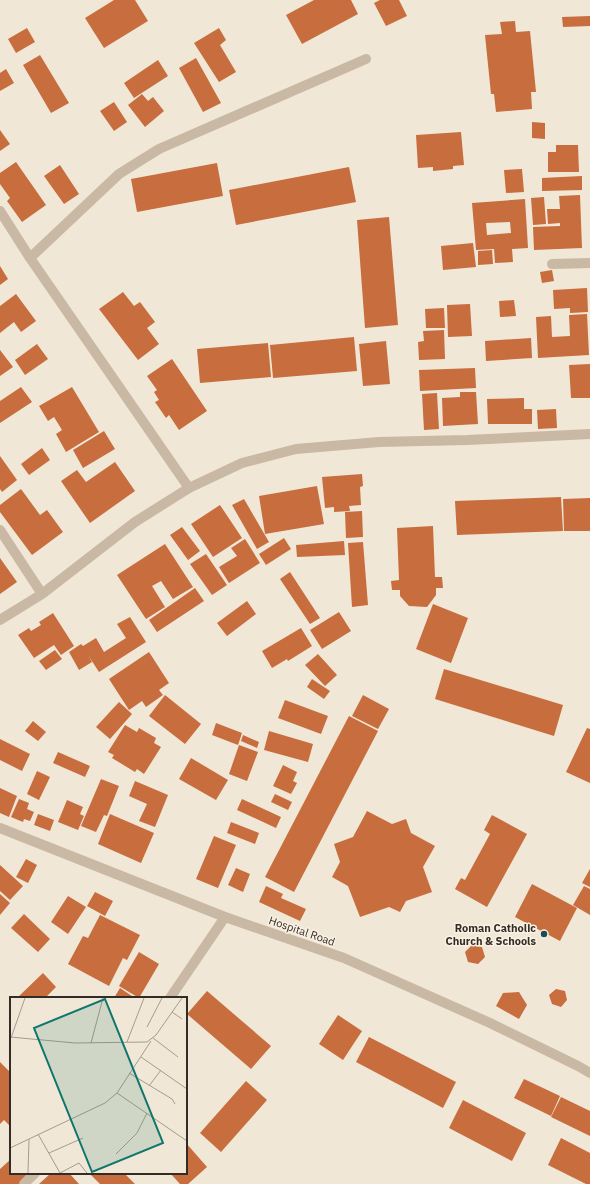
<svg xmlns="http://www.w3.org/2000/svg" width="590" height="1184" font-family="'IBM Plex Sans',sans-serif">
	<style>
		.building { fill: #c76d3e; fill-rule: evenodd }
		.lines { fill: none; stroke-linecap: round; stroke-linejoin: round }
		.minor { stroke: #c9b8a3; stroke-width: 10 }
		.tertiary { stroke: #c9b8a3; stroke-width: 10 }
		.poi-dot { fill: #1b4b55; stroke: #f9f1e3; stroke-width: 1.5 }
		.labels { text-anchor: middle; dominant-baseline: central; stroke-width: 3; stroke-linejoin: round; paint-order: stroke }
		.poi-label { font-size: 11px; font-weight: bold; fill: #332b25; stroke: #f9f1e3; text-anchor: end }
		.street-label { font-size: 11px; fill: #332b25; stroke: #f9f1e3 }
		.inset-road { fill: none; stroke: #a59c8f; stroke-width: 1 }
		.view { fill: #0f766e; fill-opacity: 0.15; stroke: #0f766e; stroke-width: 2 }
		.inset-edge { fill: none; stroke: #332b25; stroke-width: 2 }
	</style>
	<rect width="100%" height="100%" fill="#f1e7d6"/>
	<!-- building -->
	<path class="building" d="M114,0H135L148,21L104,48L85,18Z
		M314,0H351L358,14L302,44L286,15Z
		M380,0H399L407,16L386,26L374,3Z
		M590,16V26L563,27L562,17Z
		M515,21L516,32L530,31L536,92H531L532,109L496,112L494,94H491L485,35L502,34L500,22Z
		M27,28L35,42L16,53L8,39Z
		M219,28L226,40L220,45L236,72L219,82L194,43Z
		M40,55L69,103L51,113L23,65Z
		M196,58L221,103L203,112L179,68Z
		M158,60L168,76L134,98L124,83Z
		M6,69L14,83L0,91V73Z
		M142,94L148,101L153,97L164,111L145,127L128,105Z
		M114,102L127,122L114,131L100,111Z
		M532,122L545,123V139L532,138Z
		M0,130L10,144L0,151Z
		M461,132L464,165L453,166V169L433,171V167L418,168L416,135Z
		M556,145H578L579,172H548V152H556Z
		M16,162L46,205L22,222L7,201L10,198L0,184V173Z
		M217,163L223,196L137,212L131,179Z
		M60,165L79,194L64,204L44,176Z
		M349,167L356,202L236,225L229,190Z
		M522,169L524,192L506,193L504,170Z
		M582,176V190L542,191V178Z
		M580,195L582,248L534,250L533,227L560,226V223L548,224L547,209H560L559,196Z
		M544,197L546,224L533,225L531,198Z
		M525,199L528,248L512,249L513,262L495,263L494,249L476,250L472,203ZM510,222L511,233L487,235L486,223Z
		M389,217L398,325L365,328L357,220Z
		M473,243L476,267L443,270L441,246Z
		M492,250L493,264L478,265V251Z
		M0,266L8,279L0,285Z
		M552,270L554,281L542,283L540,272Z
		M587,288L588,312L570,313V308L554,309L553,290Z
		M123,292L134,306L140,302L155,322L147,328L159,344L138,360L99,309Z
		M16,294L36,321L21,332L14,322L0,333V306Z
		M514,300L516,316L500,317L499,301Z
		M470,304L472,336L448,337L447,305Z
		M444,308L445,328H426L425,309Z
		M587,314L589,355L538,358L536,317L551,316L552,337L570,336L569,315Z
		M444,330L445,359L419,360L418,342L424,341L423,331Z
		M354,337L357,371L273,378L270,345Z
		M531,338L532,358L486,361L485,341Z
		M386,341L390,384L363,386L359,344Z
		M268,343L271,377L200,383L197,349Z
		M37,344L48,359L25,375L15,360Z
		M0,350L13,367L0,376Z
		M172,359L207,411L179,430L169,415L166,418L155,402L159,400L154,392L157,390L147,376Z
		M590,364V398H571L569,365Z
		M475,368L476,388L420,391L419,370Z
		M21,387L32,402L0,423V401Z
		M72,387L99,432L66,452L56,434L62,430L54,417L48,421L39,406Z
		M460,392H476L478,424L443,426L442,398L460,397Z
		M437,393L439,429L424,430L422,394Z
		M524,398V409H532V424H488L487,399Z
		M556,409L557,428L538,429L537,410Z
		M104,431L115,449L83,468L73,450Z
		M42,448L50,460L29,475L21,464Z
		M0,456L17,480L2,492L0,489Z
		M115,462L135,491L90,523L61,481L77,470L86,482Z
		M362,474L363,486L360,487L361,505L349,506L350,511L334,512V507L325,508L322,477Z
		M317,486L324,524L265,534L259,496Z
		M21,489L40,515L47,510L63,532L32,555L0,512V505Z
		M561,497L563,531L457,535L455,501Z
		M590,498V531H564L563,499Z
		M244,499L269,542L257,549L232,505Z
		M220,505L242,538L213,557L191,524Z
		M362,511L363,537L346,538L345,512Z
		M433,526L435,577H442L443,588H436V595L427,607L409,606L400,596V590H392L391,581L399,580L397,528Z
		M182,527L200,551L188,560L170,535Z
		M284,538L291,549L266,565L259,554Z
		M245,539L260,563L229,583L219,567L237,556L231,548Z
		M344,541L345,555L297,557L296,545Z
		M363,542L368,605L352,607L348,543Z
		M165,544L193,587L173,599L161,581L152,586L165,607L146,619L117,575Z
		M206,554L227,585L212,595L190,564Z
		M0,558L17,582L0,594Z
		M290,572L320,618L310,624L280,579Z
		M195,588L204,601L157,632L149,620Z
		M247,601L256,614L227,636L217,623Z
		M433,604L468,618L451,663L416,649Z
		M339,612L351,631L322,649L310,630Z
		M53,613L74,646L61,655L54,645L34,658L18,635L29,628L31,631L41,625L39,622Z
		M130,617L146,642L99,672L88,655L92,662L79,670L69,652L81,644L83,646L96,638L104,652L126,638L117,624Z
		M301,628L312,646L288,661L287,659L272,668L262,651Z
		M55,650L62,659L46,670L39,661Z
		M149,652L169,683L159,690L163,695L146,707L142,701L129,710L109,679Z
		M318,654L337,675L325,686L305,665Z
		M444,669L563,705L554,736L435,699Z
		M312,679L330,691L324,699L307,687Z
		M165,695L201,724L185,744L149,716Z
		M363,695L389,709L378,729L352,716Z
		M285,700L328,716L321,734L278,718Z
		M119,702L132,714L110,739L96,727Z
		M349,716L378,731L294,892L265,877Z
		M33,721L46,732L38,741L25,731Z
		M216,723L242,733L238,745L212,735Z
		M125,725L137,732L139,728L156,738L154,743L161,747L144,774L137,769L135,772L112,758L114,755L108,752Z
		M587,728L590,729V783L566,772Z
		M269,731L313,744L308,762L264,750Z
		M243,735L259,742L257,748L241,741Z
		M0,739L30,754L22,771L0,760Z
		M239,745L258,752L247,781L229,774Z
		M58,752L90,766L85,777L53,763Z
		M191,758L228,780L216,800L179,779Z
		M283,765L297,772L293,781L297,783L291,794L273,786Z
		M37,771L50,777L39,800L27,794Z
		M101,779L119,786L107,816L104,815L96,832L81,826Z
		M135,781L168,795L155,827L139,821L147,804L129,796Z
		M0,788L17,796L9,817L0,813Z
		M275,794L292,802L288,810L271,802Z
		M19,799L29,803L27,809L34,812L30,821L24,819L23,822L11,817Z
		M242,799L281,817L276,828L237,810Z
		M67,800L83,807L80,814L84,816L78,830L58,822Z
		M367,811L392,824L406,819L411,833L435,846L423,867L432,892L406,901L400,912L389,907L360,917L348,886L332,877L340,862L334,844L353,837Z
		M38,814L54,820L50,831L34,825Z
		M110,814L154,833L141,863L98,844Z
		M492,815L527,834L487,907L455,889L461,878L465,880L490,834L484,830Z
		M231,822L259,833L255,844L227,833Z
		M214,836L236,845L218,888L196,879Z
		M26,859L37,865L28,883L16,877Z
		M0,865L23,886L10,900L0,891Z
		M236,868L250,874L243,892L228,885Z
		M590,869V887L582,883Z
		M532,884L577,908L560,941L515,917Z
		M266,886L283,894L281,898L306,909L300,921L259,902Z
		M584,886L590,889V915L573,905Z
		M95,892L113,901L105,916L87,906Z
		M0,894L10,903L0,915Z
		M68,896L86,907L68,934L51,922Z
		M24,914L50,939L38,952L11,928Z
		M100,915L140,935L127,960L123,958L109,986L68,964L83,936L88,938Z
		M472,945L482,947L485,957L478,964L468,962L465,952Z
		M139,952L159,964L139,998L119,986Z
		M43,973L56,987L45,998H17Z
		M120,988L135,998H114Z
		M556,989L565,991L567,1000L561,1007L552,1004L549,995Z
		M207,991L271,1046L251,1069L187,1014Z
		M519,992L527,1005L519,1019L496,1006L503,993Z
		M338,1015L362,1031L343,1060L319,1044Z
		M369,1037L456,1082L443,1108L356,1062Z
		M0,1062L11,1073V1127L4,1120L0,1124Z
		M524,1079L560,1096L551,1116L514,1098Z
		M246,1081L267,1100L221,1152L200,1133Z
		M561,1097L590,1111V1136L551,1117Z
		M463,1100L526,1133L512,1161L449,1128Z
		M561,1138L590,1153V1184H586L548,1165Z
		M186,1143L207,1167L188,1184H180L170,1173H186Z
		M11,1159V1173H31L20,1184H0V1169Z
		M51,1173H69L79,1184H39Z
		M89,1173H124L135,1184H100Z"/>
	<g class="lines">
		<!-- minor -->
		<path class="minor" d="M0,211L30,258L189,488L135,522L42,594L0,620
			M30,258L119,174L159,149L366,59
			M552,264L590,263
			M189,488L242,463L296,449L379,442L467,440L590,434
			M0,530L42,594
			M170,998L225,917
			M24,1184L35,1173"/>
		<!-- tertiary -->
		<path class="tertiary" d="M0,828L225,917L344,958L490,1023L578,1066L590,1073"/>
	</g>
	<!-- markers -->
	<circle class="poi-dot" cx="544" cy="934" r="4"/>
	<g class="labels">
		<!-- poi labels -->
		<g class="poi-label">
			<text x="536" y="928">Roman Catholic<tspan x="536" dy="13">Church &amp; Schools</tspan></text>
		</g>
		<!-- street labels -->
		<g class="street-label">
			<text transform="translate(302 931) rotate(19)">Hospital Road</text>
		</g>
	</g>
	<!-- overview -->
	<g transform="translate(10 997)">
		<rect width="177" height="177" fill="#f1e7d6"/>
		<path class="inset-road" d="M162,15L172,22M137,30L152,1M0,40L65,46L137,45L146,38L172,1M1,41L15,1M143,41L168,60M141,44L107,96L177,144M117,45L134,1M81,46L93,1M131,60L177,92M119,76L162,102L165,107M139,89L151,73M28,137L50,176M0,151L95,106L107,96M39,156L73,141M106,157L127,136L137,116M18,176L19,142M50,176L69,166L77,176"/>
		<path class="view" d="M95,2L153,146L82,175L24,31Z"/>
		<rect width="177" height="177" class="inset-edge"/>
	</g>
</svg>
